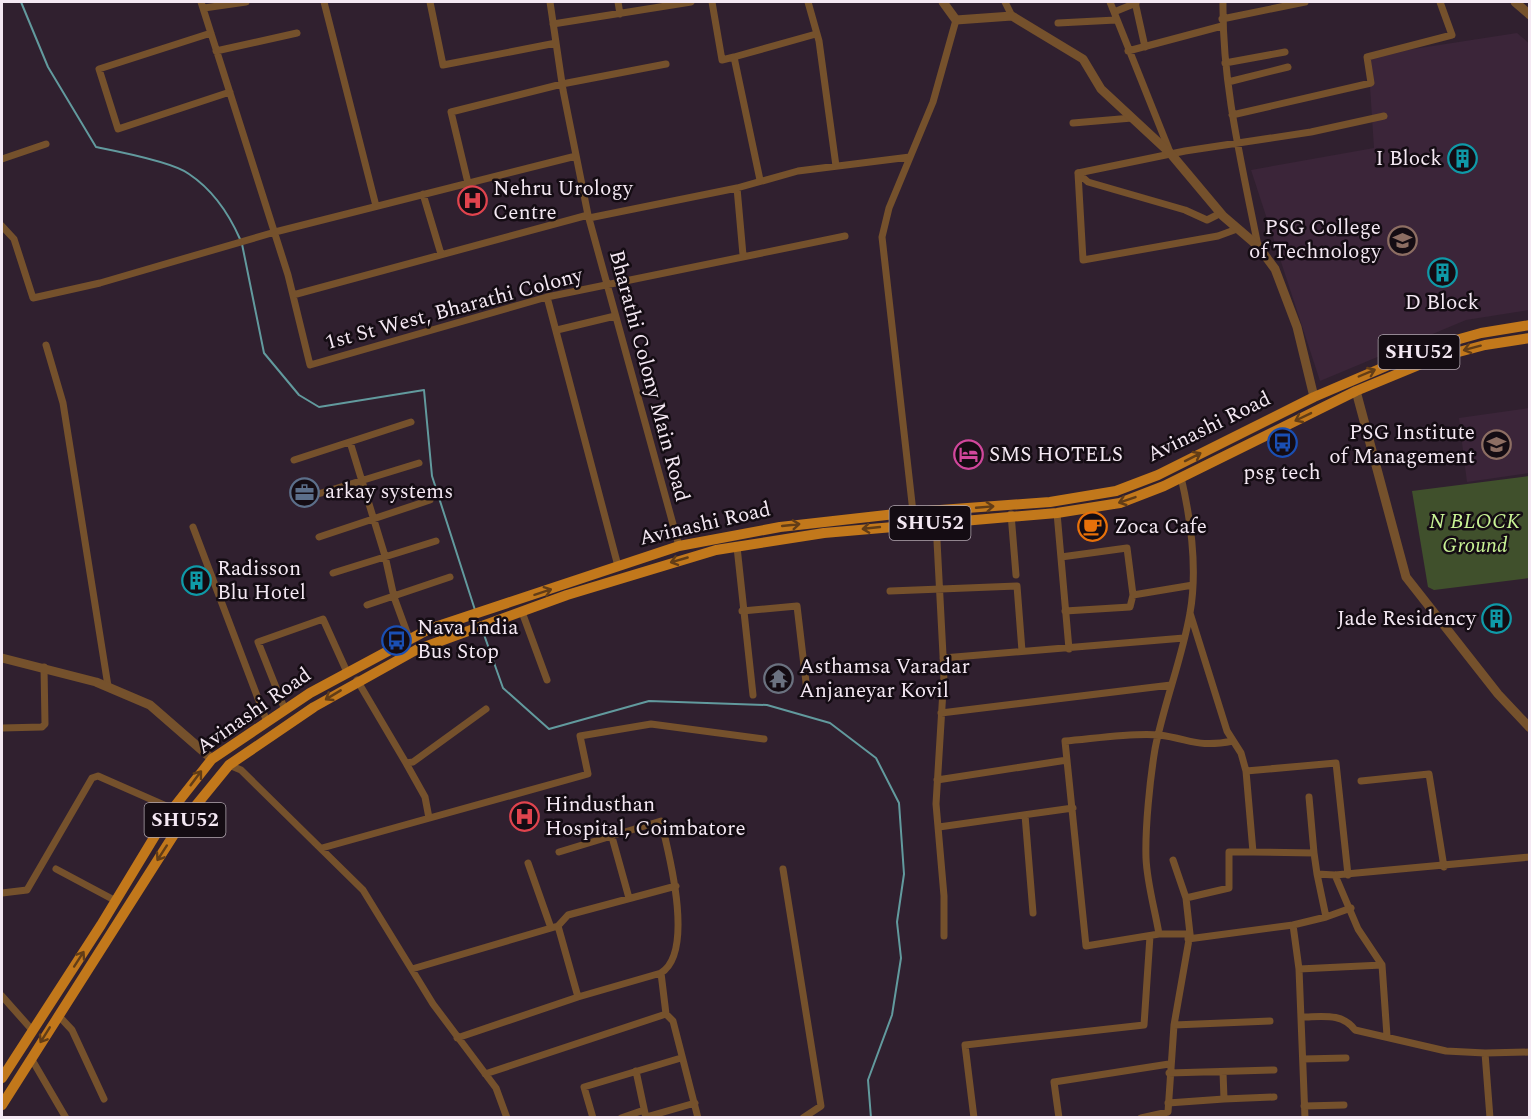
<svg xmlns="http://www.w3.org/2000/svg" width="1531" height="1119" font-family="Spectral,serif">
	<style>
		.built { fill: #3b2539 }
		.green { fill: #40502c }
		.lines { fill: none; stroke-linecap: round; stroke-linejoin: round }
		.stream { stroke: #629a9e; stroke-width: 2 }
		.minor { stroke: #75512c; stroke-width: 7 }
		.tertiary { stroke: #75512c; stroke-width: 9 }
		.primary { stroke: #c2781b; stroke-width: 10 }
		.oneway { stroke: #623d17 }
		.labels { text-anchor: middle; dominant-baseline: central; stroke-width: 5; stroke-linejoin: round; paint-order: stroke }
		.shield { fill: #140c13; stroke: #b1a6b0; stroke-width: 1.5 }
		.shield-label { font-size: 20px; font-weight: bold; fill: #f4e8f3 }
		.poi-label { font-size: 21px; fill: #f4e8f3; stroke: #140c13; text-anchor: start }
		.street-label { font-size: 21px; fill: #f4e8f3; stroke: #140c13 }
		.park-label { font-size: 21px; font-style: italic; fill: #c9f395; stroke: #140c13 }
	</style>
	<rect width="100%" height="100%" fill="#30202f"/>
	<!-- built -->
	<path class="built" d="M1517,33L1530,44L1529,310L1466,320L1320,381L1251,170L1374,148L1368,56Z
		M1529,408V473L1467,482L1459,418Z"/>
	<!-- green -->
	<path class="green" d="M1529,476V578L1434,590L1428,587L1412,491Z"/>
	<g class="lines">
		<!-- stream -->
		<path class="stream" d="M21,2L48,67L96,147C116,151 174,162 189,174C213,190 229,214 240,239
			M242,244L264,353L299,395L319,407L424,390L432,476L475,610
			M482,629L503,688L549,729L649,701L767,705L830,723L876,758L899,803L904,874L897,922L901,958L892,1015L868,1080L871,1118"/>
		<!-- minor -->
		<path class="minor" d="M201,2L288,275L310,365L547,297L845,236
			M324,2L376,206
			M430,2L443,65L556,43
			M550,2L563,90L588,215L679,546
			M618,2L620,14
			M712,2L722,60L734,57
			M808,2L819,41L836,166
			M1005,2L1012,16
			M1110,2L1170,152
			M1135,2L1145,47
			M1223,2C1222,84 1242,165 1258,246
			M204,8L246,2
			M1114,12L1136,3
			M1222,19L1305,2
			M1058,23L1116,20
			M553,24L691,2
			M211,33L99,69L118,129L230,92
			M216,51L297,33
			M1128,51L1222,26
			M1225,63L1285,52
			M1228,82L1288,67
			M1232,115L1371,83L1367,57L1452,35L1440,2
			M1073,123L1132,118
			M2,159L46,144
			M1078,173L1088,182L1185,210L1207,220L1221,213
			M760,180L734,57L816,34
			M468,183L451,112L562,84L666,64
			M737,188L743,255
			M423,194L441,254
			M589,218L737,188L798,171L910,157
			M2,226L14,239L33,298L100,283L275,232L576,156
			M1237,229L1218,236L1083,260L1078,173L1185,151L1311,132L1384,116
			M293,295L588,215
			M547,297L618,566
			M557,330L615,316
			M46,345L63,403L108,686
			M350,442L385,556L394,597L409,638
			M294,460L411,422
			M1181,477C1191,520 1198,568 1190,613C1182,659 1164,703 1155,749C1150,779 1145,828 1146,858C1147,883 1155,910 1159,934L1086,946L1065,741C1091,739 1135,732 1159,735C1191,739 1197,748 1233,741
			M305,498L419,463
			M913,512L882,237L889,208L933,102L956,20
			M1057,513L1069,649
			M1011,514L1016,575
			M936,522L944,674L936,804L944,896V936
			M193,527L267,722
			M319,537L430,500
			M737,547L753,695
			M1061,557L1127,548L1133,595
			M333,573L436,541
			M890,591L1017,586L1022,651
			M367,605L450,577
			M742,611L797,606L807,691
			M1065,611L1130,607L1133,595L1193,585
			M522,612L547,680
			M1190,613L1227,731L1241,753L1246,771L1253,852L1314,853L1317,874L1335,875L1530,857
			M943,658L1184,638
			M357,680L406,763L413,762L486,709
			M285,710L258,642L323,619L347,672
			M941,713L1171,685
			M2,728L42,727L45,724L44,667
			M406,763L425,797L429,818
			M229,765L241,770L363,890L433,1004L496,1088L507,1118
			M1246,771L1336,763L1348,875
			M937,780L1067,760
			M1361,781L1429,774L1444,867
			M1309,797L1314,853
			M1025,815L1033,913
			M939,827L1073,808
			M612,837L629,898
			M322,848L588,774L580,736L651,724L764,739
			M559,852L661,821C669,854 695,952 661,973L578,997
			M1173,860L1186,898L1190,934
			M528,863L551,928
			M56,869L116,901
			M783,869L821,1106L803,1118
			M2,893L27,890L92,778L98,776L173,809
			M1186,898L1229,888V852H1253
			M1326,917L1351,908
			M1293,925L1326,917L1317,874
			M1188,939L1293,925L1299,969L1305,1118
			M1382,965L1387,1036
			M412,969L558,926L568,915L676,886
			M1299,969L1382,965L1358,929L1335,875
			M661,973L666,1014L673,1021L698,1118
			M2,996L33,1031
			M58,1015L72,1030L104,1099
			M1301,1017C1321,1017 1342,1012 1355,1030L1446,1051L1485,1053
			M1174,1025L1270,1021
			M457,1038L578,997L558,926
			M31,1058L66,1118
			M1303,1059L1346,1058
			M636,1071L646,1118
			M1223,1072L1224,1099L1274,1097
			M1169,1073L1274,1070
			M485,1074L666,1014
			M1168,1103L1224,1099
			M1304,1106L1344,1105
			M646,1117L695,1103
			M593,1118L584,1087L681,1058
			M621,1118L644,1110
			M974,1118L965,1045L1144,1025L1150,936
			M1059,1118L1054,1082L1169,1064
			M1141,1118L1168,1112L1174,1025L1190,934H1159
			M1490,1118L1485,1053L1530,1052"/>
		<!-- tertiary -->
		<path class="tertiary" d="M943,2L956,20L1012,16L1083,59L1101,89L1171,154L1223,216L1258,246L1275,269L1297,327L1314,397
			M1515,2L1530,15
			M1356,391L1406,577L1498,694L1530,728
			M2,658L96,682L150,705L212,759"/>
		<!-- primary -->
		<path class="primary" d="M2,1078L101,925L167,816L212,759L310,693L429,629L679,546L780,527L913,512L1050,502L1116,491L1158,475L1314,397L1431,347L1481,333L1530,325
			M2,1105L180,825L229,765L314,707L416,650L567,595L716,550L824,533L1057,513L1120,503L1164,486L1356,391L1436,358L1485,345L1530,338"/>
	</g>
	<!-- one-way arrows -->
	<defs><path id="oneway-shaft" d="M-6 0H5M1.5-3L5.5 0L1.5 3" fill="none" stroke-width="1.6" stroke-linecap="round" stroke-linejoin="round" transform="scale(1.5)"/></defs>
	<g class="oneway">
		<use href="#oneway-shaft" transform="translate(1472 348) rotate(165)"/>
		<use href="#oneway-shaft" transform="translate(1367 373) rotate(-23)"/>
		<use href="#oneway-shaft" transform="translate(1303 417) rotate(154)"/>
		<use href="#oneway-shaft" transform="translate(1193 457) rotate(-27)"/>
		<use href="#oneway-shaft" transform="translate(1127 500) rotate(161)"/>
		<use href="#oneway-shaft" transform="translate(985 507) rotate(-5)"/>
		<use href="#oneway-shaft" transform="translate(791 525) rotate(-6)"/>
		<use href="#oneway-shaft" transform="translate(871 528) rotate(174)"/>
		<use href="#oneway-shaft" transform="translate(679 560) rotate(164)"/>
		<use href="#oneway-shaft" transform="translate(543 592) rotate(-18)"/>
		<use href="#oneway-shaft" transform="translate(333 695) rotate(149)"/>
		<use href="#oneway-shaft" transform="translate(196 778) rotate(-53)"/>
		<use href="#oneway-shaft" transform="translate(162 853) rotate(123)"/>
		<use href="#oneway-shaft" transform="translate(79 959) rotate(-57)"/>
		<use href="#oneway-shaft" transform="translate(45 1035) rotate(122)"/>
	</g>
	<!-- icons -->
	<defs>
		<symbol id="building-ring" viewBox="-11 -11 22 22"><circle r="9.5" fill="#140c13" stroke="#0f9aa8" stroke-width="1.5"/><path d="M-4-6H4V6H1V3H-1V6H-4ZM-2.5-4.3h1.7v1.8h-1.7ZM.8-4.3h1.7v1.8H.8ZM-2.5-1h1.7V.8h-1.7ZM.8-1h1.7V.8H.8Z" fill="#0f9aa8"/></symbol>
		<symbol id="hospital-ring" viewBox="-11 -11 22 22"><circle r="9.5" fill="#140c13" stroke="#e0444e" stroke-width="1.5"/><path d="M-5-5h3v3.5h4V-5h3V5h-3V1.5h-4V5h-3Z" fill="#e0444e"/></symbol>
		<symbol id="university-ring" viewBox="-11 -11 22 22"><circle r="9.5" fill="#140c13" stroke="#8d6e63" stroke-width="1.5"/><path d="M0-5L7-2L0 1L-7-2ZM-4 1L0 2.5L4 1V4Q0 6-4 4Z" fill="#8d6e63"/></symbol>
		<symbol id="bus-ring" viewBox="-11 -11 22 22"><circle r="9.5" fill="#140c13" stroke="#1a4fb4" stroke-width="1.5"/><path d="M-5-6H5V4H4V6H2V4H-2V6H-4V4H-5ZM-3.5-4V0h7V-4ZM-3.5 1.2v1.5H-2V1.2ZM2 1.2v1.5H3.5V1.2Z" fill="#1a4fb4"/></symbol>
		<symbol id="hotel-ring" viewBox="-11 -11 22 22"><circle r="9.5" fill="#140c13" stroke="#d1479c" stroke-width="1.5"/><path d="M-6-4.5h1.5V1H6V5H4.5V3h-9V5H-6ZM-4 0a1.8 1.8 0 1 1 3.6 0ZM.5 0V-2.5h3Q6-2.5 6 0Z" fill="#d1479c"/></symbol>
		<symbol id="office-ring" viewBox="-11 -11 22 22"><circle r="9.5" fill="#140c13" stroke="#5c6f8a" stroke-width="1.5"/><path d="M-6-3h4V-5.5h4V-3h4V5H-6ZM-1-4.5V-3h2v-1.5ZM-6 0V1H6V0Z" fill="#5c6f8a"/></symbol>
		<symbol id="cafe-ring" viewBox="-11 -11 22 22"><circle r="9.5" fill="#140c13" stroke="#e8710a" stroke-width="1.5"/><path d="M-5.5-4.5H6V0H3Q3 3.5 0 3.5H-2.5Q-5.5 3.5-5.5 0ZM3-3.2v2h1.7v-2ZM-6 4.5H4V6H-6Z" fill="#e8710a"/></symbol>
		<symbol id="temple-ring" viewBox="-11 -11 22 22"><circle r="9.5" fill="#140c13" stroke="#6b7280" stroke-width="1.5"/><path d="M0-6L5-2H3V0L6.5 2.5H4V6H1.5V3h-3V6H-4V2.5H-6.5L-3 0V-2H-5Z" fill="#6b7280"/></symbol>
	</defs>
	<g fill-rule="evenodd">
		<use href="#building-ring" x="1446" y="142" width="33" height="33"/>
		<use href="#hospital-ring" x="456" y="184" width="33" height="33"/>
		<use href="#university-ring" x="1386" y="224" width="33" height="33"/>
		<use href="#building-ring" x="1426" y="256" width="33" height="33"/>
		<use href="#bus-ring" x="1266" y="426" width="33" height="33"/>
		<use href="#university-ring" x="1480" y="428" width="33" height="33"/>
		<use href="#hotel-ring" x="952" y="438" width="33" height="33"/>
		<use href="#office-ring" x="288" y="476" width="33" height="33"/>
		<use href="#cafe-ring" x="1076" y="510" width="33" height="33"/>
		<use href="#building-ring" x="180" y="564" width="33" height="33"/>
		<use href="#building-ring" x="1480" y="602" width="33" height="33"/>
		<use href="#bus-ring" x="380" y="624" width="33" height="33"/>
		<use href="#temple-ring" x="762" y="662" width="33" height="33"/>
		<use href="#hospital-ring" x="508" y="800" width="33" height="33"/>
	</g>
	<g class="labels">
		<!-- shield labels -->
		<g class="shield">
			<rect x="1378.5" y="335" width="81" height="34" rx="4.5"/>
			<rect x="889.5" y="506" width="81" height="34" rx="4.5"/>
			<rect x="144.5" y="803" width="81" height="34" rx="4.5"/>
		</g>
		<g class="shield-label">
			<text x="1419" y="352">SHU52</text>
			<text x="930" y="523">SHU52</text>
			<text x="185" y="820">SHU52</text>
		</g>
		<!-- poi labels -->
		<g class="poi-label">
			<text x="1442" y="159" text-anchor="end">I Block</text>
			<text x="493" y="189">Nehru Urology<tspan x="493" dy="24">Centre</tspan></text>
			<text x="1381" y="228" text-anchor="end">PSG College<tspan x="1381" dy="24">of Technology</tspan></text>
			<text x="1442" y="303" text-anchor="middle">D Block</text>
			<text x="1475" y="433" text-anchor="end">PSG Institute<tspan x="1475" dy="24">of Management</tspan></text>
			<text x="989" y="455">SMS HOTELS</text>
			<text x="1282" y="473" text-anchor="middle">psg tech</text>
			<text x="325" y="492">arkay systems</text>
			<text x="1114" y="527">Zoca Cafe</text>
			<text x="217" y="569">Radisson<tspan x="217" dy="24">Blu Hotel</tspan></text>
			<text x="1476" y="619" text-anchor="end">Jade Residency</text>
			<text x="417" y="628">Nava India<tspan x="417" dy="24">Bus Stop</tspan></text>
			<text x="799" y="667">Asthamsa Varadar<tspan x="799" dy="24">Anjaneyar Kovil</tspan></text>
			<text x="545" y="805">Hindusthan<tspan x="545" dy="24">Hospital, Coimbatore</tspan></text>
		</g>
		<!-- street labels -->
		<g class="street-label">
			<text transform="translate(454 309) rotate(-15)">1st St West, Bharathi Colony</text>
			<text transform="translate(649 376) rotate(75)">Bharathi Colony Main Road</text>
			<text transform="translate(1209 427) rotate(-26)">Avinashi Road</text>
			<text transform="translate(705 524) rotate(-13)">Avinashi Road</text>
			<text transform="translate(254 711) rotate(-35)">Avinashi Road</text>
		</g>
		<!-- park labels -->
		<g class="park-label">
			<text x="1475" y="522">N BLOCK<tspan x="1475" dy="24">Ground</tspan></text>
		</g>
	</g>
	<!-- border -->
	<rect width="1531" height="1119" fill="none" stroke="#f4e8f3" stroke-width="6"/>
</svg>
